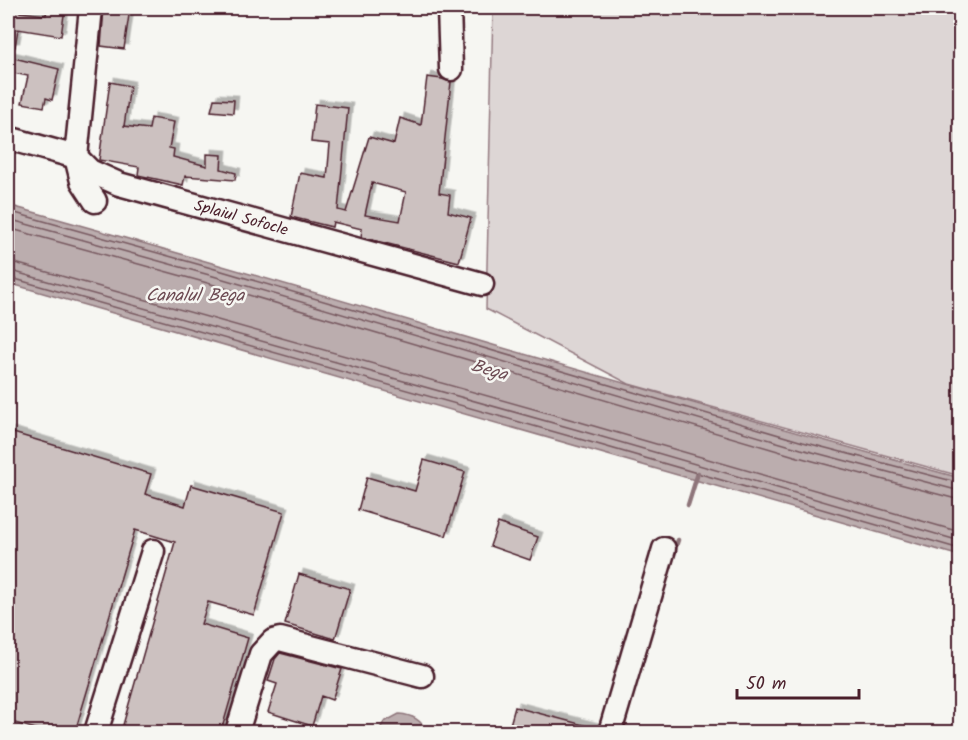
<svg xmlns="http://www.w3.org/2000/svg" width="968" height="740" font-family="Kalam,sans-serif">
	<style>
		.green { fill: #ddd6d5; stroke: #947a80; stroke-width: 1.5 }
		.water { fill: #bbadae; stroke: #8e747a; stroke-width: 1.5 }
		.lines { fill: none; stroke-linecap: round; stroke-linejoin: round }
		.shore { stroke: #77585f; stroke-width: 1.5 }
		.stream { stroke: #8e747a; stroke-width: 4.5 }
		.building { fill: #ccc1c0; stroke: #4a1f2b; stroke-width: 1.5; fill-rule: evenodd; filter: url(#shadow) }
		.minor-casing { stroke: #4a1f2b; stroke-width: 27 }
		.minor { stroke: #f6f6f2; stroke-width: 22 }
		.labels { text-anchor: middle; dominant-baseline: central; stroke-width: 5; stroke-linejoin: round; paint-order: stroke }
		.street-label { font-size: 16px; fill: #4a1f2b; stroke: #f6f6f2 }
		.water-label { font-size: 18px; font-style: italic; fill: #6c4a52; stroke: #f6f6f2 }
	</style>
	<defs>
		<filter id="shadow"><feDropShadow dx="4.5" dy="-4.5" stdDeviation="0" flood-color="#0004"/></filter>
	</defs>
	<rect width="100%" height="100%" fill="#f6f6f2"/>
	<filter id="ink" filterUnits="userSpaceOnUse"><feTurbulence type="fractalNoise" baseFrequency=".0167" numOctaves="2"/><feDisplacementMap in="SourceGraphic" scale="12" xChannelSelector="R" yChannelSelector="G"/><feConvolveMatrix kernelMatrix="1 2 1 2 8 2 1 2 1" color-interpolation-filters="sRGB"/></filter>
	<g filter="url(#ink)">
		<!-- green -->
		<path class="green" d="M493,8H960V476L629,384L486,309Z"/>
		<!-- water -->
		<path class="water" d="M8,205C326,293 641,392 960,478V556L8,283Z
			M399,714C413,715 421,720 427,732H378L384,722Z"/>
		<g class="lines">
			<!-- shore -->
			<path class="shore" d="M8,211L215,269L803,442L960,483
				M8,219L213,276L801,449L960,491
				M8,228L211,284L798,457L960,500
				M8,261L580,422L960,532
				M8,270L578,430L960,541
				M8,277L576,438L960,549"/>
			<!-- stream -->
			<path class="stream" d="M688,505L698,473
				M673,555L678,540"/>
		</g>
		<!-- building -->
		<path class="building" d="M8,8H21L20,12L46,15L47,8H65L61,36L18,29L15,47H8Z
			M104,8H130L124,49L101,46Z
			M10,57L59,69L52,100L46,98L44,107L22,103L28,76L8,72Z
			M427,77L442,79L451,82L439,193L450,195L448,212L471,218L459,262L361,237L362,229L333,222L332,227L291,217L300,173L327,178L330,144L311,142L315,104L348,108L338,210L346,212L369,137L394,144L400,118L421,125ZM372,183L406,192L400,221L365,215Z
			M110,82L130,86L124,126L149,129L151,118L174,122L169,148L174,149L173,157L207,166V154L222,155L221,169L236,173L235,180L185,176L183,185L138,175L139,167L99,160Z
			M214,99L234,100L233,113L211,111Z
			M10,432L151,474L145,494L185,506L191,485L284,512L254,615L208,602L201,624L248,638L221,732H121L175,542L135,530L75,732H46L8,721V440Z
			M424,460L465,472L446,536L358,510L367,477L415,491Z
			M498,523L538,537L530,560L490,546Z
			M299,574L350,589L335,639L285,624Z
			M280,653L342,669L332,700L321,696L312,726L268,712L277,684L268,681L275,659Z
			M515,707L595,728L594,732H508Z"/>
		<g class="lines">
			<defs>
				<g id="minor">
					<path d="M91,8L76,157L82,181L95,201"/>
					<path d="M449,8L451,69"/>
					<path id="s1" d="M8,138L76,157L90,171L119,184L482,284"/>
					<path d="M96,732L153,551"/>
					<path d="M237,732L261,654L273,641L280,639L422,676"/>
					<path d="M610,732L664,549"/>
				</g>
			</defs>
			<!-- minor casing -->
			<use href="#minor" class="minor-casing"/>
			<!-- minor -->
			<use href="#minor" class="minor"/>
		</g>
	</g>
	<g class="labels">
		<!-- street labels -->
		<g class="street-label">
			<text stroke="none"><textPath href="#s1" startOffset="249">Splaiul Sofocle</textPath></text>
		</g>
		<!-- water labels -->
		<g class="water-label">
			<text x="195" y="296">Canalul Bega</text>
			<text transform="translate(489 371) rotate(16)">Bega</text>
		</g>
	</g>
	<!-- margin -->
	<rect width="968" height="740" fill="none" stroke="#f6f6f2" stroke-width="30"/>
	<rect x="15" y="15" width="938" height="710" fill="none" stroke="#4a1f2b" stroke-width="2" filter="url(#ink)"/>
	<!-- scale -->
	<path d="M737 689v9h122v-9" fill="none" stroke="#4a1f2b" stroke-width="3"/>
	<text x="746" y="689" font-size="18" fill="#4a1f2b" stroke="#f6f6f2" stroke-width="4.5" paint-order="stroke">50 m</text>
</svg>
